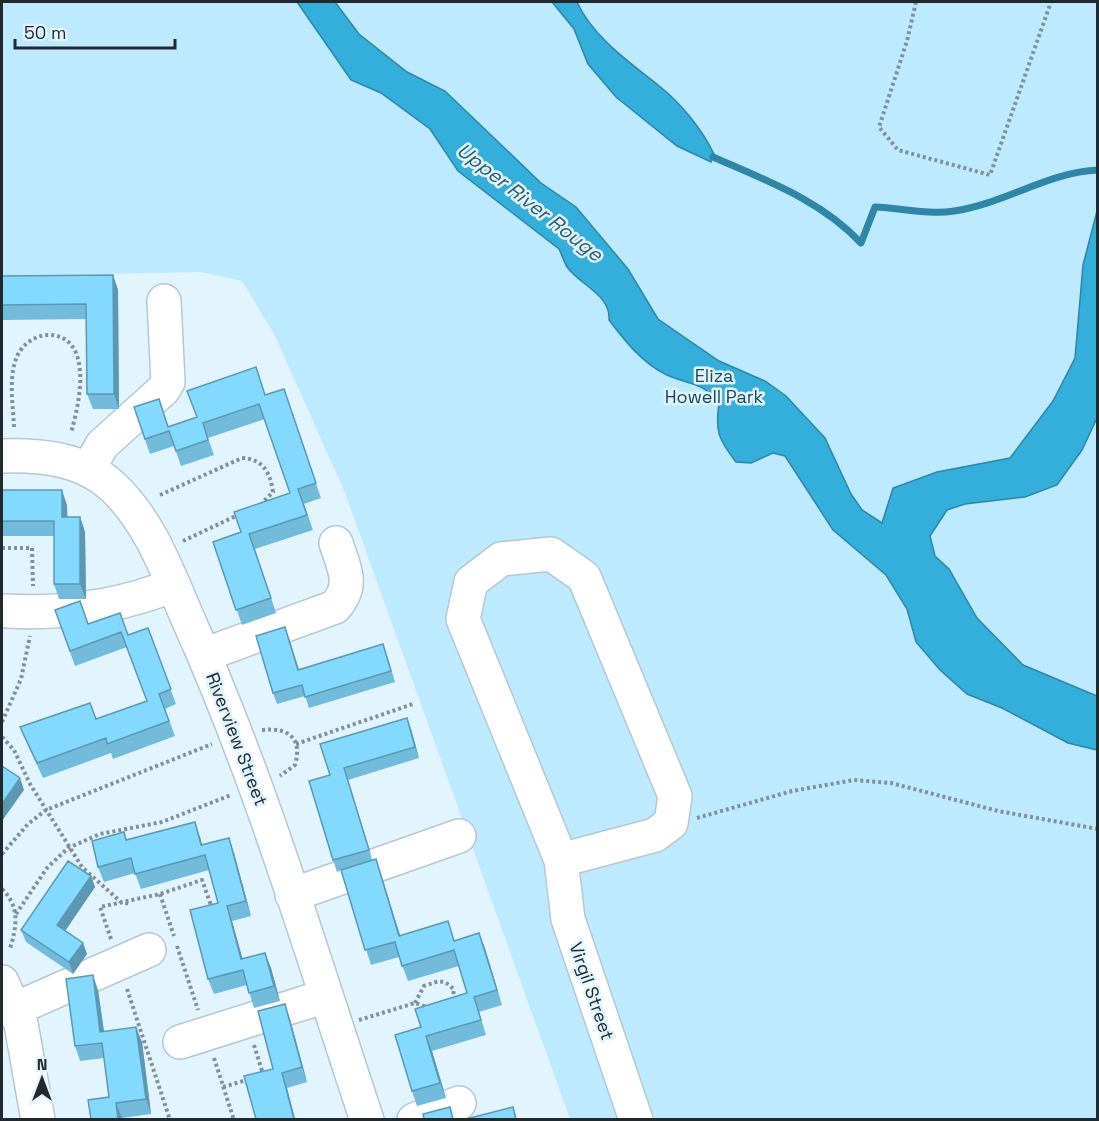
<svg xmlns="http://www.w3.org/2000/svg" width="1099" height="1121" font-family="'Space Grotesk',sans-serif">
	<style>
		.green { fill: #bdeaff }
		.water { fill: #34aeda; stroke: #2f86a6; stroke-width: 1.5 }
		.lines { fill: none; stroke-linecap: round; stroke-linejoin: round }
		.stream { stroke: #2f86a6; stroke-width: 7 }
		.minor-casing { stroke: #b5c8d1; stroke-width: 36 }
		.path { stroke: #839097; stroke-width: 4; stroke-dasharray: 3 3; stroke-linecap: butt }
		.minor { stroke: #fff; stroke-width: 33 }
		.wall { fill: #72bbda }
		.shaded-wall { fill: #5c98b2 }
		.building { fill: #84d9fe; stroke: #5c98b2; stroke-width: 1.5 }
		.labels { text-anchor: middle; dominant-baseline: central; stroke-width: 5; stroke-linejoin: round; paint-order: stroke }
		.park-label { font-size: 18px; fill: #18495c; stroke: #e2f5ff }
		.street-label { font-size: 18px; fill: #22292c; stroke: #e2f5ff }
		.water-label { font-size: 20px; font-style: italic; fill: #2d5c70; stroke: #e2f5ff }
	</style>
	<rect width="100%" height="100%" fill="#e2f5ff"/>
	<!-- green -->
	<path class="green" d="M2,2H1097V1119H570L345,493L275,336L242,281L201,272L2,276Z"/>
	<!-- water -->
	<path class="water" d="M297,2H335L359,34L407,72L445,91L541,183L576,207L628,269L658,319L719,361L765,381L786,396L825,438L851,494L862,510L882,523L893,488L937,472L1010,458L1053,401L1075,358L1083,265L1097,211V418L1082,450L1057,485L1025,497L965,504L947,510L930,536L935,556L949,569L977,618L1023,665L1097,696V750L1068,743L1002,708L967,694L940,670L916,642L907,609L886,575L833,530L785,456L773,453L751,463L736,462C718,439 715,431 719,403C700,380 691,386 667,375C643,364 624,340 609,320C611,295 580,285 567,267C564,262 562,255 559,249L458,171L430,129L381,93L351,80Z
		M552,2H577C593,37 629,62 658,85C680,102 702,129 714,154L711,162L677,146L616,97L588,64L574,29Z"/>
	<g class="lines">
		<!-- stream -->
		<path class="stream" d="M713,157C765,180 821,200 861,243L875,207C900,208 930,215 954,211C1004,204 1048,172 1098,170"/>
		<defs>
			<path id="minor" d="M2,456C41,455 81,458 112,486C150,521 168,573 188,619C261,781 311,952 367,1120
				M88,470L102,445L163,390L168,382L164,301
				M6,611C62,614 120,607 173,585
				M204,655L335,607C355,584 344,569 336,543
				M561,860L655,835L671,823L675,796L584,577L551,554L501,559L471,582L463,619L561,860L568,919L636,1120
				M292,895L459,836
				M2,982L21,1024L38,1120
				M15,1009L149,950
				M180,1042L326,996
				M414,1120L459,1103"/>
		</defs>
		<!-- minor casing -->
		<use href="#minor" class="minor-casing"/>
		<!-- path -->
		<path class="path" d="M916,2L907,41L879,127L898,150L990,175L1051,2
			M14,427C13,406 9,381 15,362C24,330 69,323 78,359C84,381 77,411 71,433
			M160,495L242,458C263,459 270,472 273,492L262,503
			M183,541L240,514
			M2,548H32L33,586
			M2,722L21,679L30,636
			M262,730C288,727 303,738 295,765L280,776
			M2,737L14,750L30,784L82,867L121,902L131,904
			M296,744L413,704
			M697,818L792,791L854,780L891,783L998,811L1098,829
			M2,854L28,824L46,810L212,744
			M2,889C20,907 17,925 10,949
			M160,894L174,936
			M16,914L47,868L68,848L100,834L162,822L231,795
			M111,939L100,907L160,894L202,880L212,908
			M177,946L198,1010
			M127,989L170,1120
			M415,1003L424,986C438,981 444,978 454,990L452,1001
			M359,1020L415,1003L427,1007
			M254,1045L263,1074
			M214,1058L234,1120
			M223,1087L250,1079"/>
		<!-- minor -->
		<use href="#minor" class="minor"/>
	</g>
	<!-- wall -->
	<path class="wall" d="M113,275L118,290L119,409H93L87,394L86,319L2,320V276Z
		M284,389L321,498L304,504L313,530L255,549L276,613L242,625L213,542L241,532L290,493L265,419L208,438L214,455L181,466L174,446L150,454L134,407L169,426Z
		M2,490L67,505V517H80L85,532L86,599H59L54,584V536H2Z
		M55,610L88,624L120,613L128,635L148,628L176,704L165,709L175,736L113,759L111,753L43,778L26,741L20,727L96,719L147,701L127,647L75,666Z
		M289,638L299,669L387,655L395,682L309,708L305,696L277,704L273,693Z
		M411,729L419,758L348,780L372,860L376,859L400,936L455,941L479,933L502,1005L479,1012L486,1035L432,1051L446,1098L417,1106L412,1091L421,1027L467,993L459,966L408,981L399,957L371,965L341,870L337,872L333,860L330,775Z
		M124,832L127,840L200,837L202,845L234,853L251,916L232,921L242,959L265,953L271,968L280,1001L254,1008L247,985L214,994L208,979L218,903L209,870L141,889L135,873L104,882L98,867Z
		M91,876L95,887L65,931L83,943L87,954L73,974L26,942L21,930Z
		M98,990L104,1031L142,1042L151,1114L122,1118V1119H91L109,1097L104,1058L80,1061L75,1046Z
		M290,1019L307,1082L287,1088L295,1119H256Z"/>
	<!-- shaded-wall -->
	<path class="shaded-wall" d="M113,275L118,290L119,409L114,394Z
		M62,490L67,505L68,532L62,517Z
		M80,517L85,532L86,599L80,584Z
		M407,718L411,729L419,758L415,747Z
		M344,768L348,780L373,861L369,850Z
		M20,778L24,790L2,821V804Z
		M195,822L200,837L205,855L201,845Z
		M229,838L234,853L251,916L246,901Z
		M376,859L381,874L405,951L399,936Z
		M91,876L95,887L61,937L57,925Z
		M227,906L232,921L247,974L241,959Z
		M479,933L485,948L502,1005L497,990Z
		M83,943L87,954L73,974L69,962Z
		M265,953L271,968L280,1001L274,986Z
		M93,975L98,990L106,1046L100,1032Z
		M285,1004L290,1019L307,1082L302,1067Z
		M136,1027L142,1042L151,1114L146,1099Z
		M426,1036L432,1051L446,1098L440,1083Z
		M282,1073L287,1088L295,1119H294Z
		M116,1103L122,1118V1119H118Z"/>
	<!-- building -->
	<path class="building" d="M113,275L114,394H87L86,304L2,305V276Z
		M256,367L265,395L284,389L316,483L298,489L307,515L249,534L271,598L236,610L213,542L241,532L234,512L290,493L259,404L203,423L208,440L176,451L169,431L145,439L134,407L159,399L168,427L197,417L187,391Z
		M2,490H62V517H80V584H54V521H2Z
		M80,601L88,624L120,613L128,635L148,628L171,689L159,694L169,721L107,744L106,738L37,763L20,727L90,703L96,719L147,701L121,632L70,651L55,610Z
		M285,627L298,670L383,644L391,671L305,697L302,685L273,693L256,636Z
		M407,718L415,747L344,768L369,850L333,860L309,781L330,775L320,744Z
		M2,766L20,778L2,804Z
		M195,822L201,845L229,838L246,901L227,906L241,959L265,953L274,986L249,993L243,970L208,979L190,910L218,903L205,855L135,874L131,858L98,867L92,841L124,832L126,840Z
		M376,859L399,936L448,921L454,941L479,933L497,990L474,997L481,1020L426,1036L440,1083L412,1091L395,1035L421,1027L415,1009L467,993L454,950L402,966L395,942L365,950L341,870Z
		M68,861L91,876L57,925L83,943L69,962L21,930Z
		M93,975L100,1032L136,1027L146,1099L116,1103L118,1119H91L88,1100L109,1097L102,1043L75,1046L66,979Z
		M285,1004L302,1067L282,1073L294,1119H256L244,1076L273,1069L258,1011Z
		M450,1107L453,1119H424L423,1114Z
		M513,1107L516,1119H466Z"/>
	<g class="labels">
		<!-- park labels -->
		<g class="park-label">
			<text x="714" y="375">Eliza<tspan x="714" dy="21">Howell Park</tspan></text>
		</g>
		<!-- street labels -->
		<g class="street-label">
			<text transform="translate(237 739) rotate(69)">Riverview Street</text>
			<text transform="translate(592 991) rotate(71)">Virgil Street</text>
		</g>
		<!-- water labels -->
		<g class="water-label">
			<text transform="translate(530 202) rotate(38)">Upper River Rouge</text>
		</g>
	</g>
	<!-- border -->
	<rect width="1099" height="1121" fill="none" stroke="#22292c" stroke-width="6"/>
	<!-- north arrow -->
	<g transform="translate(42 1079)" stroke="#e2f5ff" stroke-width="4.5" paint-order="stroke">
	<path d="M0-4.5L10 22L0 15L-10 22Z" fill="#22292c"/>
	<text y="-9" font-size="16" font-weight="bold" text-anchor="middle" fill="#22292c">N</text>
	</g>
	<!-- scale -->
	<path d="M15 39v9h160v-9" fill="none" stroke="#22292c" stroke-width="3"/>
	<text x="24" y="39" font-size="18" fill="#22292c" stroke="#e2f5ff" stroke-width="4.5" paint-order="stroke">50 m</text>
</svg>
